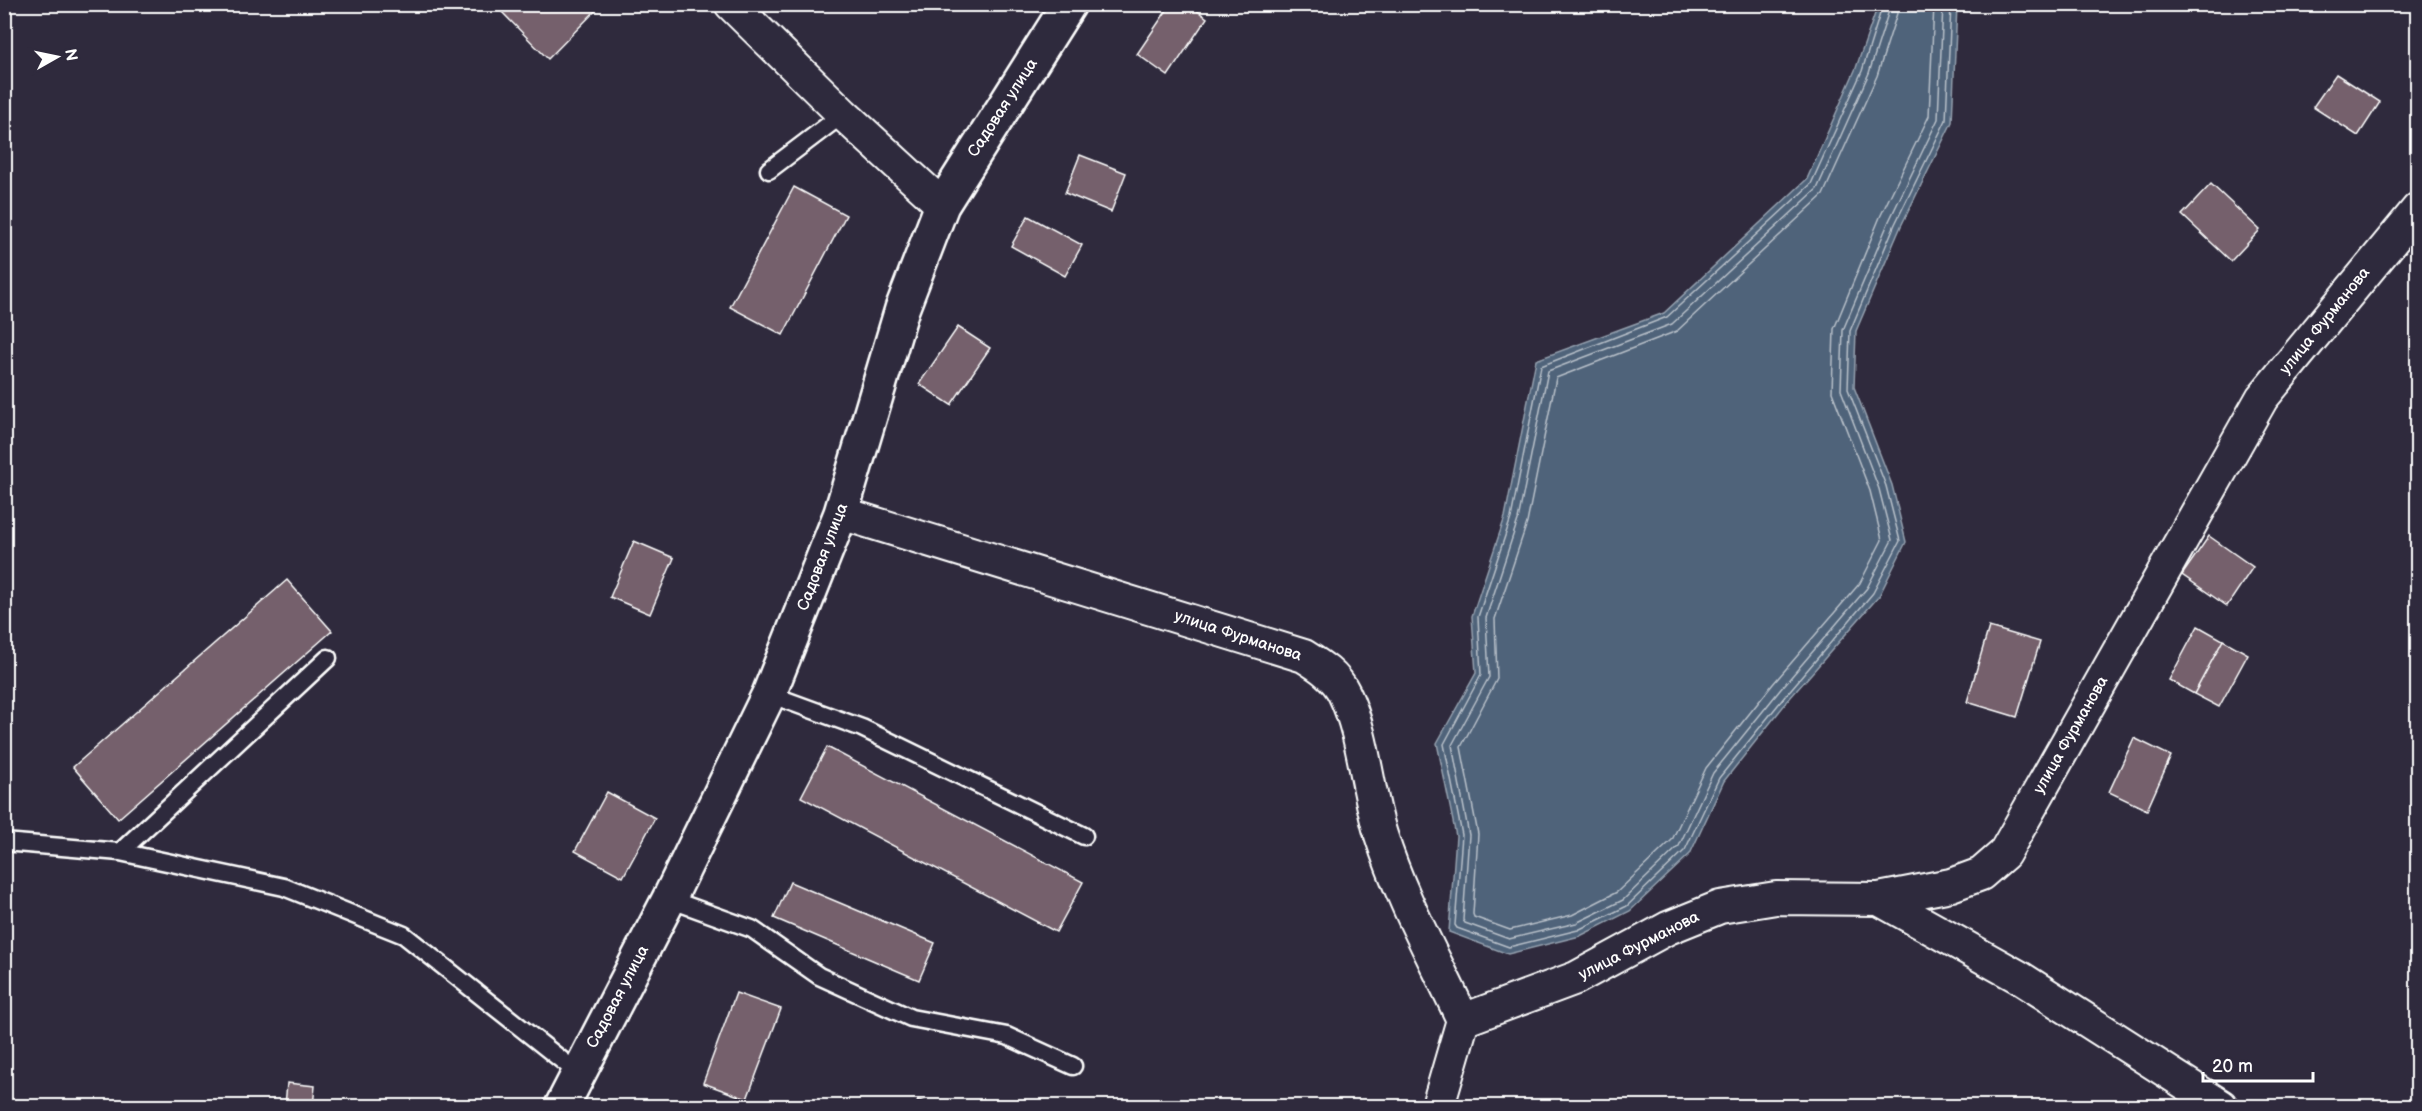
<svg xmlns="http://www.w3.org/2000/svg" width="2422" height="1111" font-family="'Balsamiq Sans',sans-serif">
	<style>
		.water { fill: #4f637a; stroke: #95a1af; stroke-width: 1.5 }
		.lines { fill: none; stroke-linecap: round; stroke-linejoin: round }
		.shore { stroke: #b9c1ca; stroke-width: 1.5 }
		.building { fill: #75616c; stroke: #fff; stroke-width: 1.5 }
		.lane-casing { stroke: #fff; stroke-width: 21 }
		.street-casing { stroke: #fff; stroke-width: 36 }
		.secondary-casing { stroke: #fff; stroke-width: 38 }
		.lane { stroke: #2f2a3d; stroke-width: 16 }
		.street { stroke: #2f2a3d; stroke-width: 32 }
		.secondary { stroke: #2f2a3d; stroke-width: 33 }
		.labels { text-anchor: middle; dominant-baseline: central; stroke-width: 4.5; stroke-linejoin: round; paint-order: stroke }
		.street-label { font-size: 16px; fill: #fff; stroke: #2f2a3d }
	</style>
	<rect width="100%" height="100%" fill="#2f2a3d"/>
	<filter id="ink" filterUnits="userSpaceOnUse"><feTurbulence type="fractalNoise" baseFrequency=".0167" numOctaves="2"/><feDisplacementMap in="SourceGraphic" scale="12" xChannelSelector="R" yChannelSelector="G"/><feConvolveMatrix kernelMatrix="1 2 1 2 8 2 1 2 1" color-interpolation-filters="sRGB"/></filter>
	<g filter="url(#ink)">
		<!-- water -->
		<path class="water" d="M1878,5H1957L1952,122L1901,226L1856,331L1854,387L1892,485L1906,542L1879,596L1790,698L1724,781L1690,854L1630,911L1580,936L1508,954L1449,932L1456,836L1437,743L1476,673L1472,616L1505,517L1536,360L1664,313L1807,179L1856,68Z"/>
		<g class="lines">
			<!-- shore -->
			<path class="shore" d="M1883,4L1862,71L1811,184L1667,317L1541,366L1511,518L1478,617L1481,675L1444,744L1462,835L1455,925L1457,928L1509,947L1578,930L1627,906L1685,850L1719,778L1786,695L1873,593L1900,541L1886,486L1848,389L1850,331L1895,224L1946,120L1951,4
				M1891,4L1869,73L1817,189L1672,324L1548,371L1518,520L1486,618L1489,677L1452,745L1469,835L1463,920L1465,923L1509,939L1576,923L1623,900L1679,846L1713,773L1780,690L1867,588L1892,540L1879,489L1841,390L1843,330L1889,221L1938,119L1943,4
				M1900,4L1877,76L1823,195L1677,331L1556,378L1527,523L1495,619L1497,679L1461,747L1478,834L1473,914L1474,917L1510,930L1572,915L1617,892L1672,840L1706,768L1773,684L1860,583L1882,540L1870,491L1832,392L1834,329L1880,217L1929,116L1934,4"/>
		</g>
		<!-- building -->
		<path class="building" d="M505,4H602L548,59L500,10Z
			M1171,4H1188L1207,18L1168,76L1137,54Z
			M2336,74L2380,102L2358,136L2313,107Z
			M1080,155L1126,173L1111,212L1065,193Z
			M2211,184L2260,230L2231,261L2182,215Z
			M794,187L846,215L783,335L730,307Z
			M1028,216L1082,245L1065,276L1011,246Z
			M958,327L990,348L951,405L919,384Z
			M2209,536L2253,567L2227,606L2182,575Z
			M634,541L674,558L650,614L610,597Z
			M287,580L332,631L118,819L73,767Z
			M2198,626L2223,640L2194,694L2169,680Z
			M1989,627L2040,642L2017,717L1967,702Z
			M2223,640L2248,654L2219,707L2194,694Z
			M2134,738L2171,756L2147,810L2109,792Z
			M827,747L1083,882L1056,932L801,797Z
			M607,792L655,818L623,877L575,851Z
			M790,882L935,943L919,980L774,918Z
			M736,993L781,1009L747,1099L703,1083Z
			M287,1083L315,1086L313,1106H285Z
			M918,1100L936,1106H916Z"/>
		<g class="lines">
			<defs>
				<path id="lane" d="M769,170L843,114
					M769,694L862,728L1084,836
					M4,842L120,852L284,887L404,935L578,1073
					M120,852L328,658
					M669,899L752,929L819,976L911,1018L1007,1036L1073,1066"/>
				<path id="street" d="M731,4L843,114L942,205
					M841,513L1304,656C1320,666 1336,676 1344,693C1364,734 1367,791 1381,835C1401,899 1435,959 1463,1020L1576,978L1668,928L1720,907L1776,898L1879,899L1951,885L1981,874L2004,854L2262,398L2418,209
					M1879,899L2019,977L2221,1106
					M1438,1106L1463,1020"/>
				<path id="secondary" d="M562,1106L669,899L769,694L841,513L902,309L942,205L1069,4"/>
			</defs>
			<!-- lane casing -->
			<use href="#lane" class="lane-casing"/>
			<!-- street casing -->
			<use href="#street" class="street-casing"/>
			<!-- secondary casing -->
			<use href="#secondary" class="secondary-casing"/>
			<!-- lane -->
			<use href="#lane" class="lane"/>
			<!-- street -->
			<use href="#street" class="street"/>
			<!-- secondary -->
			<use href="#secondary" class="secondary"/>
		</g>
	</g>
	<g class="labels">
		<!-- street labels -->
		<g class="street-label">
			<text transform="translate(1003 108) rotate(-57)">Садовая улица</text>
			<text transform="translate(2325 321) rotate(-51)">улица Фурманова</text>
			<text transform="translate(823 557) rotate(-69)">Садовая улица</text>
			<text transform="translate(1238 636) rotate(18)">улица Фурманова</text>
			<text transform="translate(2071 735) rotate(-60)">улица Фурманова</text>
			<text transform="translate(1639 946) rotate(-27)">улица Фурманова</text>
			<text transform="translate(618 997) rotate(-62)">Садовая улица</text>
		</g>
	</g>
	<!-- margin -->
	<rect width="2422" height="1111" fill="none" stroke="#2f2a3d" stroke-width="24"/>
	<rect x="12" y="12" width="2398" height="1087" fill="none" stroke="#fff" stroke-width="2" filter="url(#ink)"/>
	<!-- north arrow -->
	<g transform="translate(57 57) rotate(81)" stroke="#2f2a3d" stroke-width="4.5" paint-order="stroke">
	<path d="M0-4.5L10 22L0 15L-10 22Z" fill="#ffffff"/>
	<text y="-9" font-size="16" font-weight="bold" text-anchor="middle" fill="#ffffff">N</text>
	</g>
	<!-- scale -->
	<path d="M2203 1072v9h110v-9" fill="none" stroke="#ffffff" stroke-width="3"/>
	<text x="2212" y="1072" font-size="18" fill="#ffffff" stroke="#2f2a3d" stroke-width="4.5" paint-order="stroke">20 m</text>
</svg>
